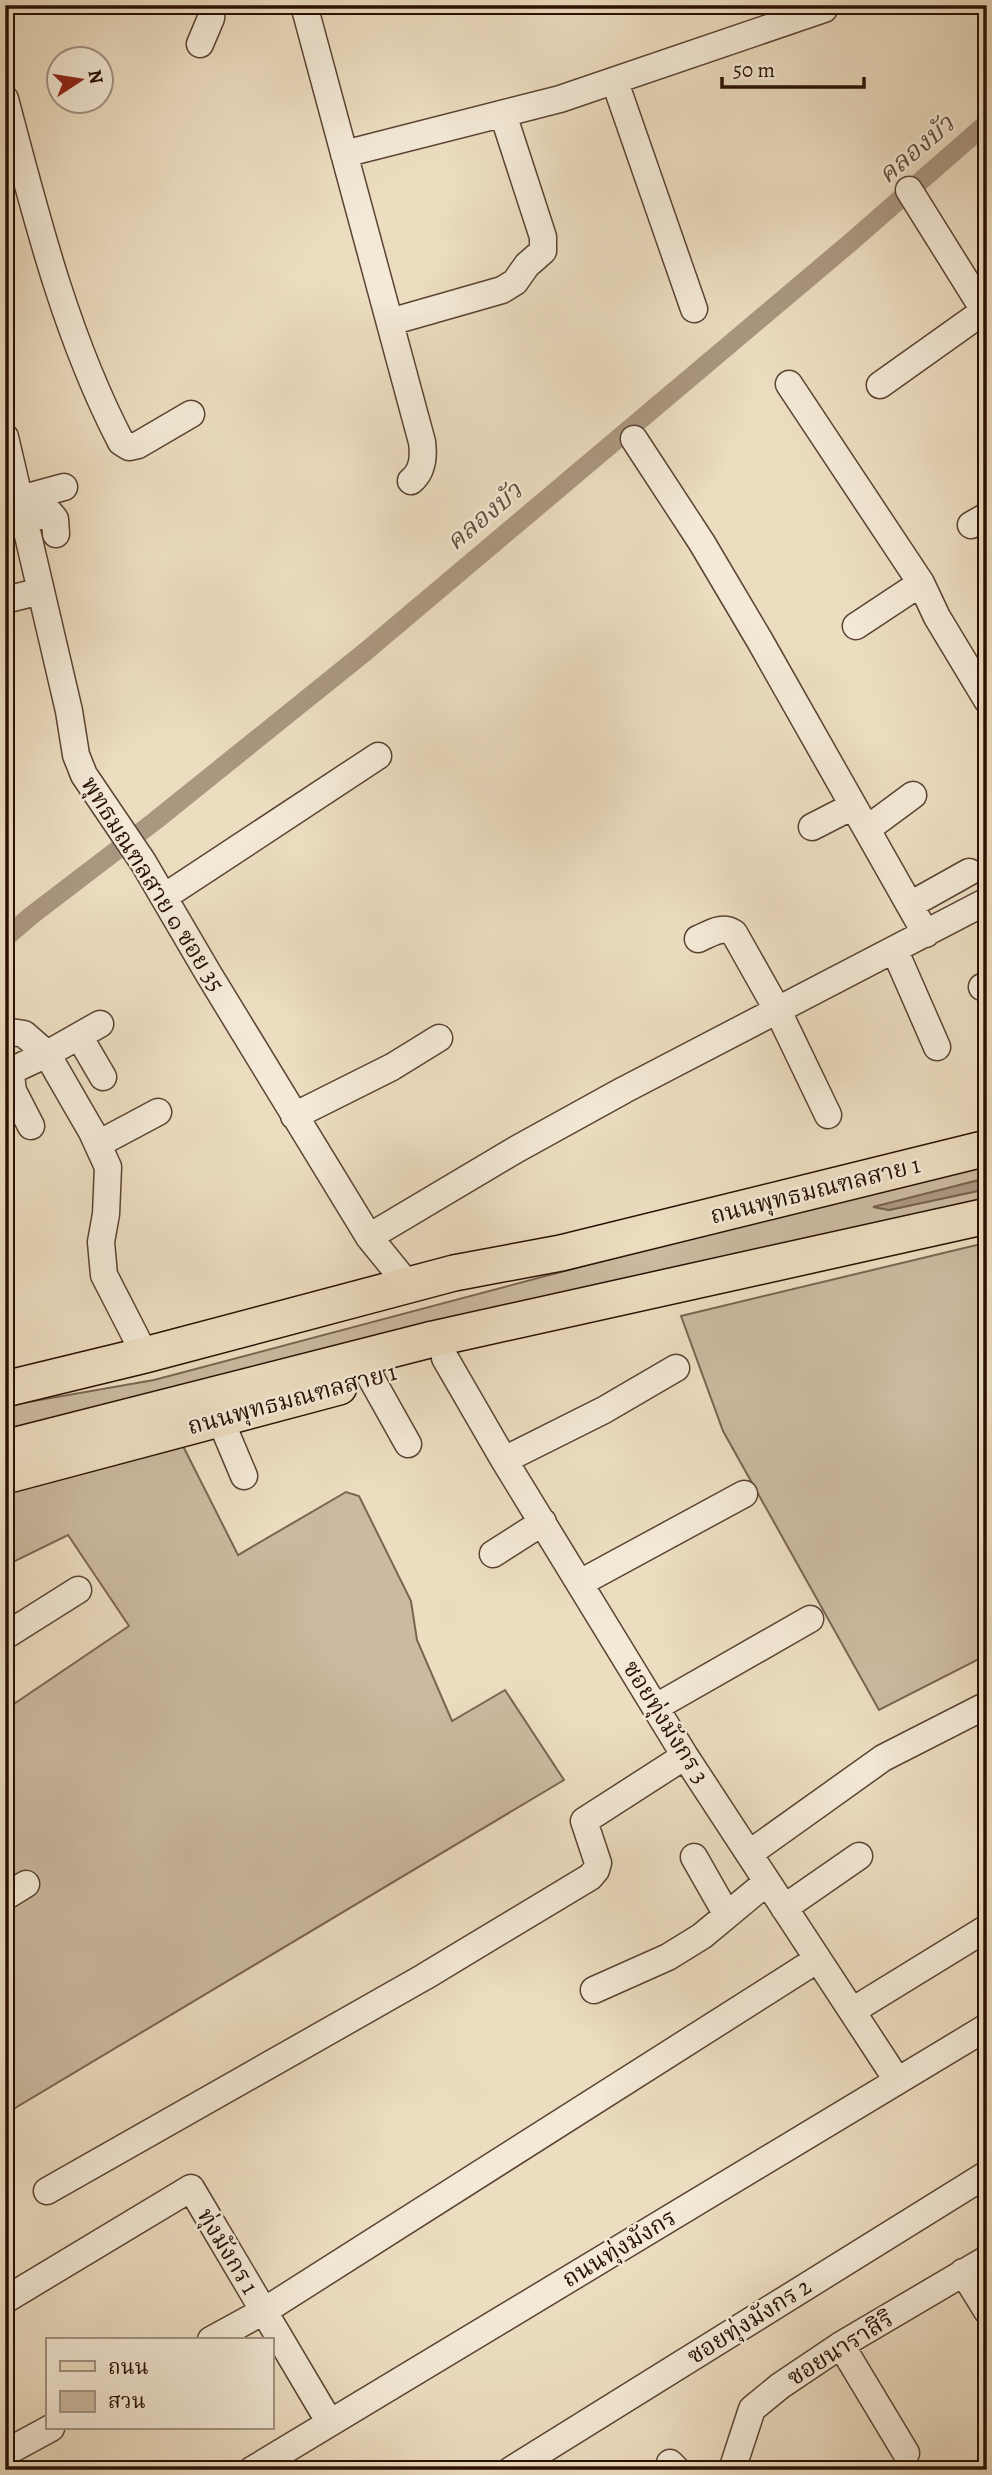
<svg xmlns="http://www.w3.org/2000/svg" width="992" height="2475" font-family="Alegreya,'Noto Serif Thai',serif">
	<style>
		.green { fill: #cbbaa0; stroke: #7a6552; stroke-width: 2 }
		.water { fill: #aa9780; stroke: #76614e; stroke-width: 2 }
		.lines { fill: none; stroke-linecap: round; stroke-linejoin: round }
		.canal { stroke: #aa9780; stroke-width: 19 }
		.minor-casing { stroke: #5a4332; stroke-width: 29 }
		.major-casing { stroke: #291003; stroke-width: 38 }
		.minor { stroke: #f3e9d6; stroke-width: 26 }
		.major { stroke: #ecddc0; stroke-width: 35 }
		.labels { text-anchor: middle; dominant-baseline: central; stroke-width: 5; stroke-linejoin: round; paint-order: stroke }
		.street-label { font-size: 24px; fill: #291003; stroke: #f3e9d6 }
		.water-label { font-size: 26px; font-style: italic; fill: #634d3b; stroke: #f3e9d6 }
	</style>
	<rect width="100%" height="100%" fill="#ecddc0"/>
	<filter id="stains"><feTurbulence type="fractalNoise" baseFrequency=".00286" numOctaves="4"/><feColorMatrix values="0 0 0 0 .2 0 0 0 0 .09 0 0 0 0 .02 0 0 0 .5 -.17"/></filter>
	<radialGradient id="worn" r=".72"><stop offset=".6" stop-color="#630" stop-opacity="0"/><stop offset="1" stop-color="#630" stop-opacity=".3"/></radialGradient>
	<!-- green -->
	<path class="green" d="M987,1159V1178L875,1207L889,1210L987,1189V1204L5,1452V1406L154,1380Z
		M985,1243L987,1655L879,1710L723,1431L681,1316Z
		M183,1446L238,1555L346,1492L359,1496L411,1601L417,1640L452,1721L505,1690L564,1780L5,2114V1710L129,1626L68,1535L5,1566V1492Z"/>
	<!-- water -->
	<path class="water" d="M987,1178V1189L889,1210L873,1207Z"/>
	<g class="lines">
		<!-- canal -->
		<path class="canal" d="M5,938L32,915L155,821L365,652L851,242L987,123"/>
		<defs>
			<path id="minor" d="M304,5L422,442C424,457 423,471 411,481
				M200,44L211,18L212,5
				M615,82L694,309
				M5,99C36,216 65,334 121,442L129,447L138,445L191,414
				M344,154L560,99L824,9
				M909,190L987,315
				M390,322L502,290L515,282L527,265L543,251V237L503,114
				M789,384L921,583L937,617L987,700
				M880,385L984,311
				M5,437L69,711L76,755L84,775L143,862L208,973L369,1237L408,1285
				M634,439L702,543L760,641L926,934
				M20,499L64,487
				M25,520L50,513L55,519L56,534
				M971,525L987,516
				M5,600L41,591
				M856,626L921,583
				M812,827L853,806
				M867,829L913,795
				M164,897L378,756
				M910,905L969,872
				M698,939C710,934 721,925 734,933L778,1011L828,1115
				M895,951L937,1047
				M982,987L987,985
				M5,1031L24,1034L47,1054L92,1132L108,1167L106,1214L101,1242L104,1275L145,1355
				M79,1036L103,1077
				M294,1116L392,1067L439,1038
				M31,1126L13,1091L11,1075L17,1068L47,1054L100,1024
				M98,1144L158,1112
				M369,1237L517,1149L624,1090L987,901
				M445,1358L504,1460L685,1756L897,2080
				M371,1378L408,1444
				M220,1419L244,1476
				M504,1460L604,1410L676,1368
				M493,1554L543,1522
				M580,1583L744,1494
				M5,1636L78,1590
				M656,1707L810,1619
				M750,1853L883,1758L987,1705
				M694,1857L727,1915
				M5,1897L26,1884
				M784,1908L859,1856
				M594,1990L668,1957L702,1936L767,1882
				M852,2011L987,1928
				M47,2191L424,1977L590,1877L596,1870L598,1863L584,1821L685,1756
				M963,2272L987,2311
				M5,2300L191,2188L330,2423
				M211,2340L264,2311L818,1959
				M841,2345L906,2453
				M5,2453L51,2428
				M670,2463L677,2470
				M252,2470L987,2027
				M511,2470L987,2174
				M732,2470L752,2409L780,2386L841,2345L987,2259"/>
			<path id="major" d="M5,1389L145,1355L454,1273L561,1253L987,1148
				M5,1448L433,1339L987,1216
				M5,1476L339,1387"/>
		</defs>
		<!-- minor casing -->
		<use href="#minor" class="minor-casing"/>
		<!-- major casing -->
		<use href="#major" class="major-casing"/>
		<!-- minor -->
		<use href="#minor" class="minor"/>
		<!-- major -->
		<use href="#major" class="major"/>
	</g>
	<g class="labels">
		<!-- street labels -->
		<g class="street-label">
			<text transform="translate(153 884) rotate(58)">พุทธมณฑลสาย ๑ ซอย 35</text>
			<text transform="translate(815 1190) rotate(-14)">ถนนพุทธมณฑลสาย 1</text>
			<text transform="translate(292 1399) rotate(-15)">ถนนพุทธมณฑลสาย 1</text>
			<text transform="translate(666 1722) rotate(58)">ซอยทุ่งมังกร 3</text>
			<text transform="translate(619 2248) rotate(-31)">ถนนทุ่งมังกร</text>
			<text transform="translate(228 2251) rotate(59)">ทุ่งมังกร 1</text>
			<text transform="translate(749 2321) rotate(-32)">ซอยทุ่งมังกร 2</text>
			<text transform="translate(840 2348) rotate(-32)">ซอยนาราสิริ</text>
		</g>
		<!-- water labels -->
		<g class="water-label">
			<text transform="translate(916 149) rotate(-40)">คลองบัว</text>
			<text transform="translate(484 516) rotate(-40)">คลองบัว</text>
		</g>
	</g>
	<!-- margin -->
	<rect width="992" height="2475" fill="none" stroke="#ecddc0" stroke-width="28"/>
	<rect x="7" y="7" width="978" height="2461" fill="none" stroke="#291003" stroke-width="3.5"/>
	<rect x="14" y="14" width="964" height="2447" fill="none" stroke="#291003" stroke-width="2"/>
	<!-- legend -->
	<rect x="46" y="2338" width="228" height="91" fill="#f3e9d6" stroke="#a29282" stroke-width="2"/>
	<rect x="60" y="2361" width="35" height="10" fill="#ecddc0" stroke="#a29282" stroke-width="2"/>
	<text x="108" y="2374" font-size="21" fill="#291003">ถนน</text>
	<rect x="60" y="2391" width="35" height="21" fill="#cbbaa0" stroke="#a29282" stroke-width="2"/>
	<text x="108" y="2408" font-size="21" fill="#291003">สวน</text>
	<!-- north arrow -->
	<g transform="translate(80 80) rotate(78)"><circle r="33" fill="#f3e9d6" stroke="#a29282" stroke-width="2"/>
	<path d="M0-5L12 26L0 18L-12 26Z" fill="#8f2418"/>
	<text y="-10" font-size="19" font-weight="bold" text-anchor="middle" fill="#291003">N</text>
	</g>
	<!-- scale -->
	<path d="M722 77v10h142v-10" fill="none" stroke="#291003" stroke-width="3.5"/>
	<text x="733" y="77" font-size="21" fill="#291003" stroke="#f3e9d6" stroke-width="5" paint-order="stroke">50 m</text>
	<rect width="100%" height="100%" filter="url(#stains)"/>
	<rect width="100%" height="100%" fill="url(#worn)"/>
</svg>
